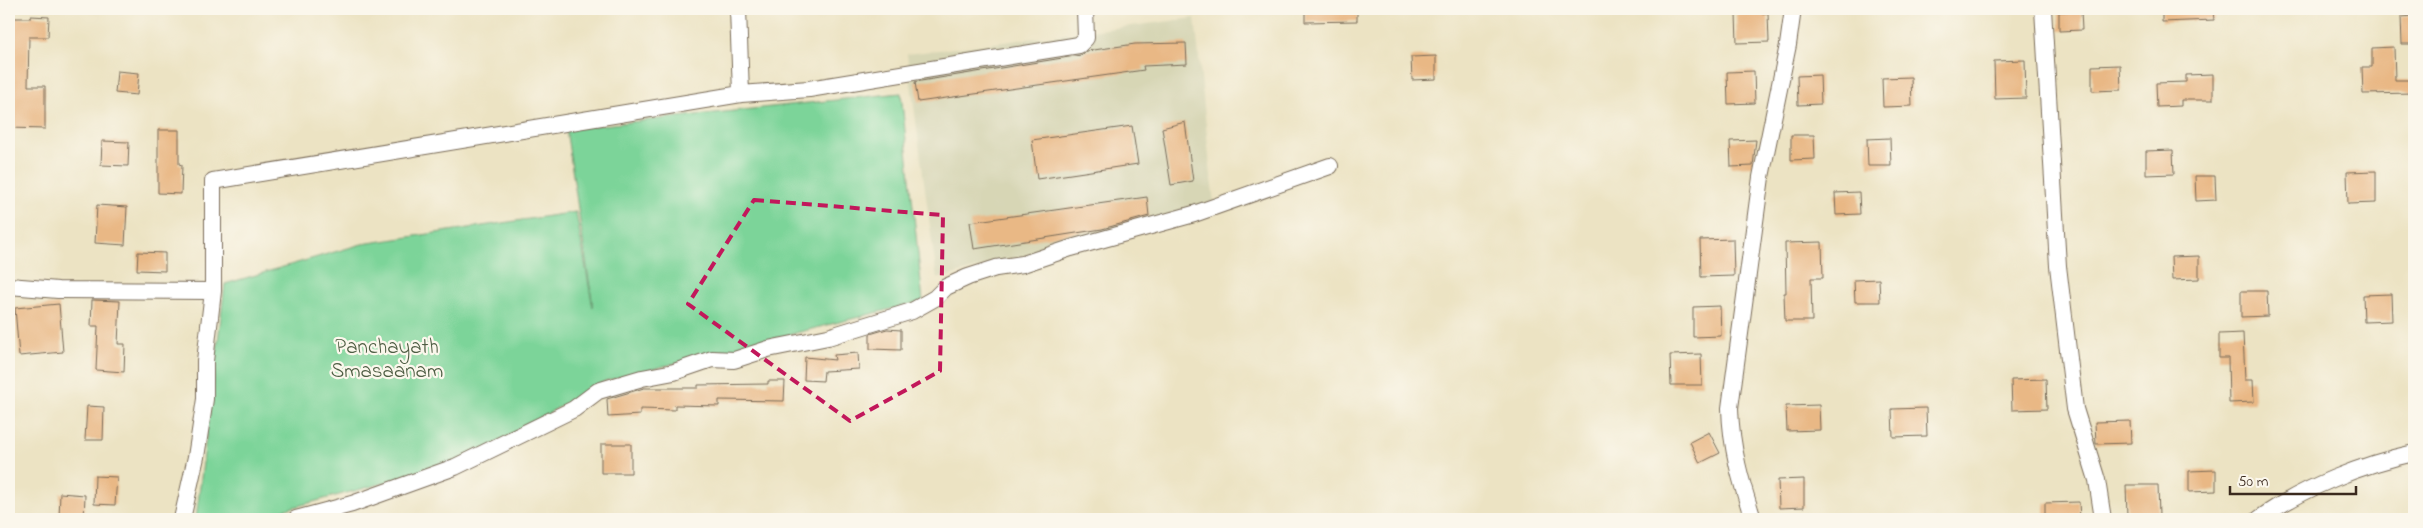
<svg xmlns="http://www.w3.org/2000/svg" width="2423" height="528" font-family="'Indie Flower',sans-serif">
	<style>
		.built { fill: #d7d6b5 }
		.green { fill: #7bd499; stroke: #5b7f5c }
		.building { fill: #e9b885 }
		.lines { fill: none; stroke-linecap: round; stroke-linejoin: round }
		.street-casing { stroke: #796b58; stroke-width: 18 }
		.street { stroke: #fff; stroke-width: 16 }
		.marked { fill: none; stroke: #c2185b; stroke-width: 4; stroke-dasharray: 10 6; stroke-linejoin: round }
		.labels { text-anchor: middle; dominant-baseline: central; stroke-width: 4.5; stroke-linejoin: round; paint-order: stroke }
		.park-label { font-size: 21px; fill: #4e5d43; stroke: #fbf7ec }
	</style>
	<rect width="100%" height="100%" fill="#fbf7ec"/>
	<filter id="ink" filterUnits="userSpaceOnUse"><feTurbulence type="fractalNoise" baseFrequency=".02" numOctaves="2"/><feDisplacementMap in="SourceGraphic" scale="10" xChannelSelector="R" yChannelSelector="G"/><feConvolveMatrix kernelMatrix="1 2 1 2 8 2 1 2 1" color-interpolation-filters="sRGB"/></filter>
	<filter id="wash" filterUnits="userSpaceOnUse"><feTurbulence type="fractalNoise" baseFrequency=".0096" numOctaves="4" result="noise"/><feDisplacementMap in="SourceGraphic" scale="20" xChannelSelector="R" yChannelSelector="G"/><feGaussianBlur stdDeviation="1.12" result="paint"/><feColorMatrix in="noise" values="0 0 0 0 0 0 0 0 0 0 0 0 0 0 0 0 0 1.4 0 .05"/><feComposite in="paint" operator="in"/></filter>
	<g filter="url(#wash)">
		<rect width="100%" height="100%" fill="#ece3c3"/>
		<!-- built -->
		<path class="built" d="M1195,18L1214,205L937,279L907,54Z"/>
		<!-- green -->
		<path class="green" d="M901,93L923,301L605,381L463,462L249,519H196L225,284L362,244L576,212L593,307L566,129Z"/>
		<g id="blocks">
			<!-- building -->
			<path class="building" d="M1305,9H1357V21L1305,22Z
				M2162,9H2213L2214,20L2162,22Z
				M2081,11L2082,30L2059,31V12Z
				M1768,13L1769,42L1737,43L1736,14Z
				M31,16L49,17L48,37H29L28,86H45V129L9,128V18H31Z
				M2414,16V44H2402L2401,17Z
				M1186,43L1187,64L1143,66L1144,70L918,102L915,82L1081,55L1087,51L1135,44Z
				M2394,47L2395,80H2414V93L2363,94L2362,67H2372V48Z
				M1436,56V79L1412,80L1411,57Z
				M2025,60L2026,98L1995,99L1994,61Z
				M2120,65L2121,90L2092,91V66Z
				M117,71L139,73L137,95L115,93Z
				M1754,71L1755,103L1728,104L1727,72Z
				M2213,74V100H2181V106L2157,107L2156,83L2186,82V75Z
				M1820,75L1821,104L1798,105L1797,76Z
				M1911,77L1912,106L1883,107L1882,78Z
				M1185,122L1193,181L1171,185L1162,128Z
				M1132,126L1138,164L1037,179L1032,140Z
				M158,130H179V164L182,165L181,194L158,193Z
				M1791,135H1814L1815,159L1791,160Z
				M1890,138L1891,166H1868L1867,139Z
				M1756,140L1753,166L1731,167L1730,141Z
				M102,141L129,142L128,166L101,165Z
				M2173,150L2174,174L2146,175V151Z
				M2376,171V203L2348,204L2347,172Z
				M2195,176H2215L2216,200L2196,201Z
				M1859,192L1860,214L1836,215L1835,193Z
				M1147,197L1149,216L1102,229L974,249L970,222Z
				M97,205L127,207L125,245L95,243Z
				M1733,239L1734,276L1701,277L1700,240Z
				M1822,242L1823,278H1811L1812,321H1785L1784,293H1786L1785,243Z
				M138,252L165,253V271L137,270Z
				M2199,256V279L2172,280L2171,257Z
				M1879,279L1880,302H1855L1854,280Z
				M2241,291H2267L2268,316L2241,317Z
				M2391,294L2392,321L2364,322L2363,295Z
				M92,300L120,301L118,344H125L124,372L96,370L98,326H91Z
				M59,304L63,352L19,356L15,308Z
				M1720,306L1721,336L1693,337V307Z
				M887,329L901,330V350L870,349V334Z
				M2243,333L2245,380H2253L2254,402L2229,403L2228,358H2219V334Z
				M858,353L859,369L824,371L823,381L804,380L805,357L835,360L834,355Z
				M1701,354L1702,385H1671L1670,355Z
				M2046,379L2047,409L2012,410L2011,380Z
				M768,381H785L784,401L719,400V406L675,405V410L640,409V415L608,417L607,399L644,388H698V385L768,384Z
				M1819,405L1820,430L1787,431L1786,406Z
				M87,406L104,407L103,440H85Z
				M1926,408L1927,436L1893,437L1892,409Z
				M2130,421L2131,443L2096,444L2095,422Z
				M1709,432L1720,453L1700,463L1690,442Z
				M601,444H631V473H601Z
				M2216,470V491L2189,492V471Z
				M95,476L117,477L115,505L94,504Z
				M1804,479V507L1779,508L1778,480Z
				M2126,485H2158L2159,516L2127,517Z
				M60,493L85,495L84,519H59Z
				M2079,502L2080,519H2045V503Z"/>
		</g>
	</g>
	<g filter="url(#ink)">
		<use href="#blocks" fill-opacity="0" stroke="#796b58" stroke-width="1"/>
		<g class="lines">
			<defs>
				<path id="street" d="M738,9L741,94
					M2043,9L2058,266L2075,409L2097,480L2103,519
					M9,286L58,290L213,291L205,361V399L196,457L182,519
					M213,291V181L741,94L809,89L1079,45L1086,38L1085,9
					M296,519L352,504L455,467L574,409L598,391L642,378L674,372L712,359L734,360L768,349L828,337L912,311L935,298L946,287L968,277L996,268L1023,264L1071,248L1194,214L1330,166
					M1753,519C1741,482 1731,448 1730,408L1761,177L1788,45L1793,9
					M2259,519C2302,488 2363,464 2414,453"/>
			</defs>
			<!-- street casing -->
			<use href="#street" class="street-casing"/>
			<!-- street -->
			<use href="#street" class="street"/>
		</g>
	</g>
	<!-- marked area -->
	<path class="marked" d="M754,200L943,215L940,371L850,421L688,304Z"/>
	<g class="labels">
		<!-- park labels -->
		<g class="park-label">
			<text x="387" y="348">Panchayath<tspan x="387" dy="24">Smasaanam</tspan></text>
		</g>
	</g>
	<!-- margin -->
	<rect width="2423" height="528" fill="none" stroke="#fbf7ec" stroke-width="30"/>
	<!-- scale -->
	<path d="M2230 486v8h126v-8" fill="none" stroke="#3b2a1e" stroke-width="2.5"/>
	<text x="2238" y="486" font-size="15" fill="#3b2a1e" stroke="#fbf7ec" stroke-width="4" paint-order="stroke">50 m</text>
</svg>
